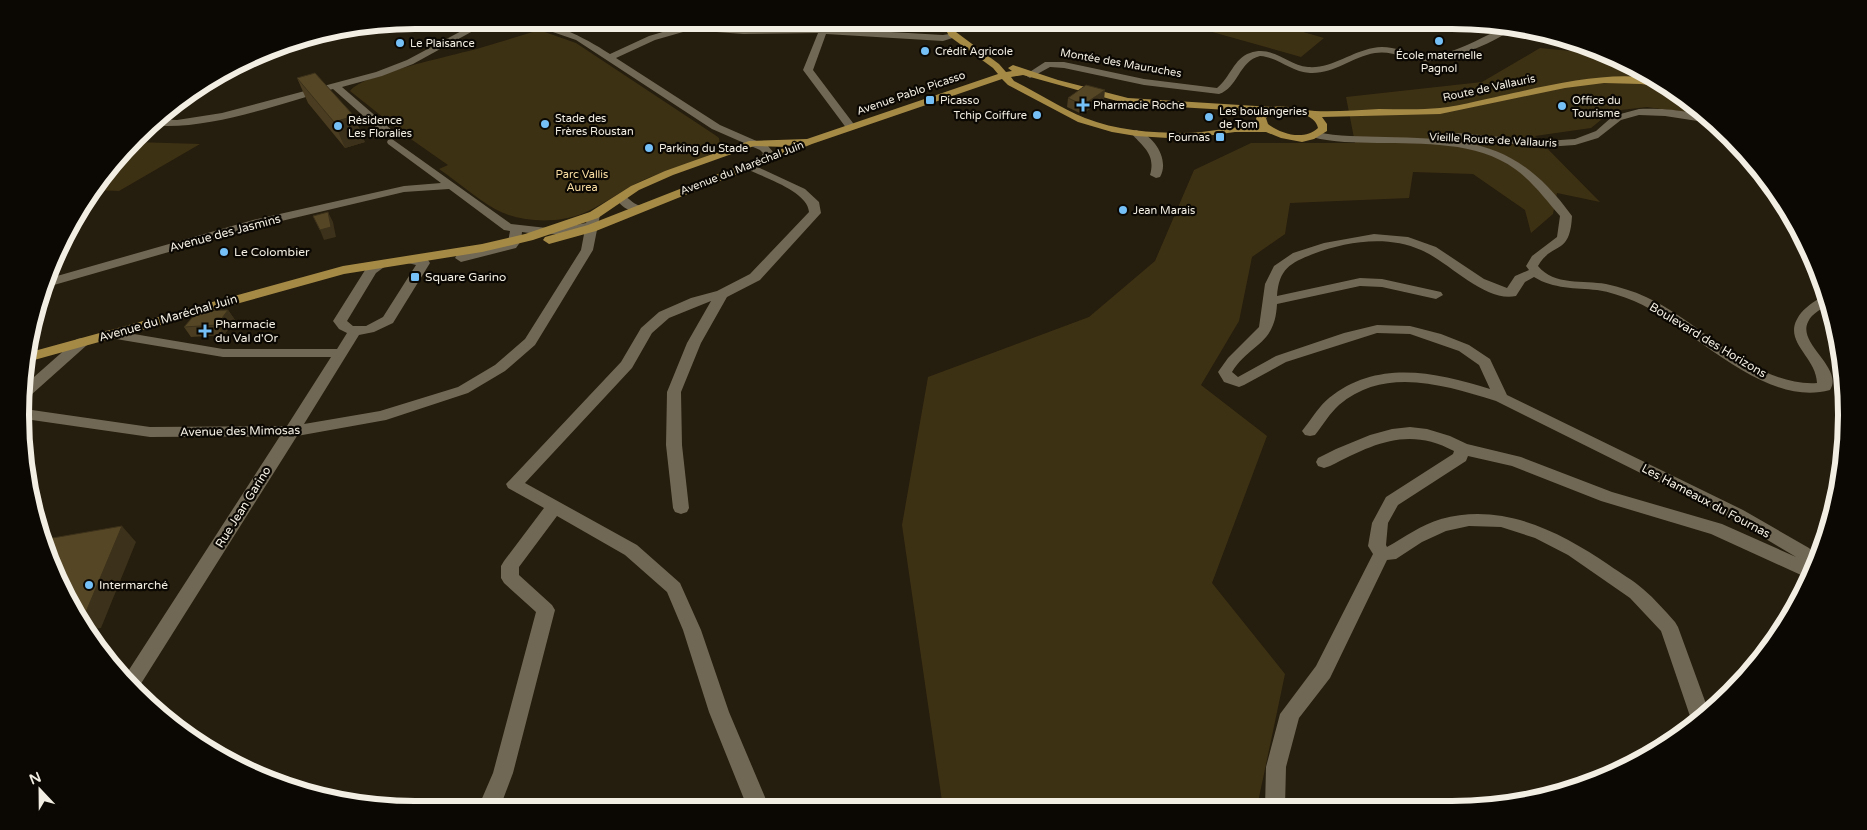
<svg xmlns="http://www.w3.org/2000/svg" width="1867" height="830" font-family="'Varela Round',sans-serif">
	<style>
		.green { fill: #3d3114 }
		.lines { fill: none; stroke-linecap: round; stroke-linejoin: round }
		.minor { fill: #706754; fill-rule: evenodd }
		.major { fill: #a58a46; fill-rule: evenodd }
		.wall { fill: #493c20 }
		.shaded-wall { fill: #3c311a }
		.building { fill: #554625; stroke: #3c311a }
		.poi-dot { fill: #75c0f6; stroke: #0b0803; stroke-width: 2 }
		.labels { text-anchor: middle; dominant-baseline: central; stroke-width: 4.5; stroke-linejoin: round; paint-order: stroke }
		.far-poi-label { font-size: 11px; fill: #f3eee3; stroke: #0b0803; text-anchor: start }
		.far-street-label { font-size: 11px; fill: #f3eee3; stroke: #0b0803 }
		.far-park-label { font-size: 11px; fill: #f9dea2; stroke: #0b0803 }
		.street-label { font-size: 12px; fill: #f3eee3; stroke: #0b0803 }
		.poi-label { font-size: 12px; fill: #f3eee3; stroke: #0b0803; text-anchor: start }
		.rim { fill: none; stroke: #f3eee3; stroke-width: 6 }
	</style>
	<rect width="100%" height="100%" fill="#251d0d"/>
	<!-- green -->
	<path class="green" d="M1209,20H1275L1272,23L1324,38L1301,57L1198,28Z
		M539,30L576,43L715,135L719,138L720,146C708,161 667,170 648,178C625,187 607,203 584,213C558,224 520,223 495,209C476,198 458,182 439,169L448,165L408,137L350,91C362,74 456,55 480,48C500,42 520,36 539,30Z
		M1540,48L1612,55L1671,86L1707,116L1647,107L1612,111L1591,128L1535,136L1600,202L1557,193L1553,214L1531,233L1525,210L1473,174L1413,172L1409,198L1290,203L1285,234L1252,257L1239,321L1201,385L1267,436L1212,583L1285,674L1257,807L943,808L902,525L928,377L1089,317L1155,261L1194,170L1251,143H1355L1346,97L1482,82Z
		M135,142L200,144L119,191L96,190Z"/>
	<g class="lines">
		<!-- minor -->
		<path class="minor" d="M482,20H493L413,64L382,76L342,87L394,132L395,134L394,136H386L333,89C279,104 205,132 149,125L154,119L177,120L222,113L376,72L407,60Z
			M518,20C551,20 582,36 610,54L649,36L690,24L743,28H791L795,24L804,27L943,35L955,33L959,36L943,41L826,34L813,70L856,127L851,130L847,129L803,70L818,33L743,34L690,30L655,40L616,58L720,125L768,146L774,153L769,162L765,163L760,160L763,153L760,150L712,129L576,40Z
			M852,20H865L888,29L884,32Z
			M933,20H949L955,23L951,26Z
			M1419,20H1438L1497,30L1507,25L1516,26C1500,41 1446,63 1424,61C1408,60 1392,50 1375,53C1352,57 1334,74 1310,73C1291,72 1278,57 1260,56C1239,61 1238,88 1219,94L1144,85L1064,68L1050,67L1030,78L1025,75L1045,62H1064L1144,79L1217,88C1230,78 1234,58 1250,53C1273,45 1287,65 1308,67C1331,69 1351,52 1373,48C1390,44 1405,53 1421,55C1445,58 1469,44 1490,34L1423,23Z
			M1639,109C1661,108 1700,110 1717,124L1665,116L1639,115L1621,120L1598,138L1575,145L1546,147L1457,139L1452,136L1457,133L1546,141L1575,139L1596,131L1613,116Z
			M1136,130C1154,135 1170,160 1160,177L1156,178L1150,175C1156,154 1143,147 1131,133Z
			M1316,132C1339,137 1361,136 1385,137C1471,139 1518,141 1572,216C1570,257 1552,241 1538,266C1554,286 1584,280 1606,284C1620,287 1633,291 1646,297C1700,321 1755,387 1817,383C1816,355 1779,341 1801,313C1807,306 1818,298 1827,295L1829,304C1822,309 1812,313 1808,322C1797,344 1844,368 1830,390C1763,409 1691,325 1634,301C1622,296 1610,292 1597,290C1576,288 1553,289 1534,277L1525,282L1516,296C1485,303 1448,261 1421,250C1388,235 1347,241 1313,254C1290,263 1279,269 1277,296L1360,278L1382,279L1441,292L1443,295L1436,299L1382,287L1360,286L1277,304C1275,346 1250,343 1232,372L1238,377L1276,356L1344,333L1377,325L1410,326L1441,334L1469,345L1490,359L1507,395L1743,510L1809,548L1819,559L1812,575H1801L1711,534L1601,501L1512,466L1468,456L1466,461L1398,505L1388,523L1386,545L1387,547C1405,537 1421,525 1441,519C1502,502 1559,531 1609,565C1620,573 1633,580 1643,589C1655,599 1665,611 1675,622L1678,627L1709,712L1695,726L1691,719L1661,631L1630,598L1568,555L1535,538L1501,527L1469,526L1446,531L1422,542L1396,559L1387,560L1330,678L1299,718L1286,767L1285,807H1265L1266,767L1280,714L1316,666L1373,554L1368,546L1372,523L1386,497L1453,454L1454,451C1408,426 1373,444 1330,466L1324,468L1318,466L1316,462L1318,458L1336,449L1370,435L1392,429L1410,427L1427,429L1450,436L1467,444L1521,457L1612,492L1722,524L1796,557L1731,518L1496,401C1444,385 1385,366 1339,405C1330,413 1323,425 1315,435L1310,436L1305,435L1302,431L1305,427C1312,418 1320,405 1329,398C1377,359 1436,372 1490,389L1479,365L1459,351L1410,334L1377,333L1286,362L1244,385L1239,387L1224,382L1218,372L1228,358L1259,327L1265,284L1274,266L1293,253L1324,243L1374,234L1408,237L1436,247L1484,279L1507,288L1515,276L1529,270L1526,266L1532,256L1557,237L1560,216C1546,200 1533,182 1515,169C1477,141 1422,144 1377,143C1355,142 1334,143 1312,137L1311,135L1312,133Z
			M392,139L511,224L547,228L565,227L586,223L590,212H598L600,215L593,250L535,345L505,371L468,393L386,420L297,436L137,690L125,676L280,436L150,437L25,419V409L150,427L287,426L331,357H223L110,338L105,337L103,334L105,331L110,330L223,349H337L347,333L339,329L333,321L367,267L381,261L387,265L376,273L347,321L353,326H366L383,317L416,265L408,263L406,260L412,256L428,260L430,263L393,323L374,332L359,335L304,424L380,411L458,387L495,365L525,339L581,250L585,229C563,236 544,235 522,232L521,241L516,248L461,262L455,258L457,255L508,242L510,231L504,230L449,189L404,192L256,227L47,287L50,278L253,220L404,186L441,183L388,144L387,142L388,140Z
			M749,163L805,189L819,202L821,213L760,280L727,297L701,343L681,392L682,445L689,508L687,512L681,514L675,512L673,508L666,445L667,392L687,343L711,301L669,318L652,333L632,368L525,483L637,545L680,583L701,630L729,712L770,809H748L709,712L683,630L667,592L625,555L557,516L519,567V575L552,605L555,610L513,773L499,810H477L493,773L536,612L504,583L501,578V566L504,561L544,508L508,488L506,484L621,362L641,328L659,312L691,298L717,291L750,274L809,212C808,191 762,177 745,168L743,166Z
			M621,195C629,196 630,203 641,206L643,208L641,210C629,213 622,207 615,198Z
			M82,338L87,339L89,342L87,345L31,395L26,397V384L77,339Z"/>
		<!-- major -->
		<path class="major" d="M948,20H956V32L999,64L1006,72L1012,71L1008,68L1013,65L1058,80L1128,98L1273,107C1288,105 1300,110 1315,111C1336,112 1358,110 1379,109C1399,109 1420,110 1440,108C1493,102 1632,54 1675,89L1641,84L1604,83L1565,88L1440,114L1322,117L1327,124V131L1314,139L1302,142L1281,138L1266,132H1235L1184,139L1136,136L1112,132L1078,122L1008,85L1002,79L812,144L596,231L549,244L543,240L545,237L588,225L787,147L754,146L673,175L639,190L598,218L533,240L482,252L344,274L27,362V353L343,266L482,244L525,234L590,212L631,186L665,171L749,141L807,139L998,74L993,68L949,36L946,30ZM1023,75L1128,104L1261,112L1256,118L1258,126C1233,126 1208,133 1183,133C1151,133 1115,130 1085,118C1061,108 1038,93 1014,81L1011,77ZM1280,112C1293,112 1315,113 1318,128C1304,141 1281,134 1268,124L1266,118L1273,113Z"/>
	</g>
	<!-- wall -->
	<path class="wall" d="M639,20H684L685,24L666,29L663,27L658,29Z
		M297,78L365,142L345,148L308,103Z
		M1068,98L1104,100L1082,114L1067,107Z
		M228,310L235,320L224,335L191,337L184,327Z"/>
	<!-- shaded-wall -->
	<path class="shaded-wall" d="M656,20H661L663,27L658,29Z
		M665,20H684L685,24L666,29Z
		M1105,90L1104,100L1082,114L1083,105Z
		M354,116L365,142L345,148L334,122Z
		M328,212L333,222L336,237L324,240L320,230Z
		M228,310L235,320L224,335L217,325Z
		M122,526L136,542L101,628L88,630L75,614Z"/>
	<!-- building -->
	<path class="building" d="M315,73L354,116L334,122L297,78Z
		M1086,85L1105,90L1083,105L1068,98Z
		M328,212L331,227L320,230L313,216Z
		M228,310L217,325L184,327L198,311Z
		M122,526L86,612L75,614L73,612L41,540Z"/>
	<!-- markers -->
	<g class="poi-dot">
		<circle cx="1439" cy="41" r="5"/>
		<circle cx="400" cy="43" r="5"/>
		<circle cx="925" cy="51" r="5"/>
		<rect x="925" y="95" width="10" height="10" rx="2.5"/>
		<path d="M1080.5 97.5h5v5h5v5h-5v5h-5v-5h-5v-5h5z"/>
		<circle cx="1562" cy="106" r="5"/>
		<circle cx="1037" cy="115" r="5"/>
		<circle cx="1209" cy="117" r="5"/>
		<circle cx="545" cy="124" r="5"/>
		<circle cx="338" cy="126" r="5"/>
		<rect x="1215" y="132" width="10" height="10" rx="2.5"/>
		<circle cx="649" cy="148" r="5"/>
		<circle cx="1123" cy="210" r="5"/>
		<circle cx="224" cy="252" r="5"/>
		<rect x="410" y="272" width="10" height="10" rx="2.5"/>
		<path d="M202.5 323.5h5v5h5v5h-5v5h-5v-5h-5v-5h5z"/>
		<circle cx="89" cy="585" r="5"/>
	</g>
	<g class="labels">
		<!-- far-poi labels -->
		<g class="far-poi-label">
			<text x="410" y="43">Le Plaisance</text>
			<text x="935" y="51">Crédit Agricole</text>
			<text x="1439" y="55" text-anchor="middle">École maternelle<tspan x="1439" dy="13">Pagnol</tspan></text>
			<text x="940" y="100">Picasso</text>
			<text x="1572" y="100">Office du<tspan x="1572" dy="13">Tourisme</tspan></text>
			<text x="1093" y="105">Pharmacie Roche</text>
			<text x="1219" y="111">Les boulangeries<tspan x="1219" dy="13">de Tom</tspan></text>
			<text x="1027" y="115" text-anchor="end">Tchip Coiffure</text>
			<text x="555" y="118">Stade des<tspan x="555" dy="13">Frères Roustan</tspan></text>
			<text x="348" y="120">Résidence<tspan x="348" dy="13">Les Floralies</tspan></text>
			<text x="1210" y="137" text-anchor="end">Fournas</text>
			<text x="659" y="148">Parking du Stade</text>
			<text x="1133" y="210">Jean Marais</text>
		</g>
		<!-- far-street labels -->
		<g class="far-street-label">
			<text transform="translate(1121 63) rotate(10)">Montée des Mauruches</text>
			<text transform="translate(1489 88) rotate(-12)">Route de Vallauris</text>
			<text transform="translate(911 93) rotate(-19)">Avenue Pablo Picasso</text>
			<text transform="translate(1493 140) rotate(3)">Vieille Route de Vallauris</text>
			<text transform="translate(742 168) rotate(-21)">Avenue du Maréchal Juin</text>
		</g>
		<!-- far-park labels -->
		<g class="far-park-label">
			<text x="582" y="174">Parc Vallis<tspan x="582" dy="13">Aurea</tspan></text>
		</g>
		<!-- street labels -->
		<g class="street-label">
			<text transform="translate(225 233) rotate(-15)">Avenue des Jasmins</text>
			<text transform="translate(168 318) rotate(-16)">Avenue du Maréchal Juin</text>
			<text transform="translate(1708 340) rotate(31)">Boulevard des Horizons</text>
			<text transform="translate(240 431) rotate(-1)">Avenue des Mimosas</text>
			<text transform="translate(1706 501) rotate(28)">Les Hameaux du Fournas</text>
			<text transform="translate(243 507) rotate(-58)">Rue Jean Garino</text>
		</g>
		<!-- poi labels -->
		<g class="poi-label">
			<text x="234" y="252">Le Colombier</text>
			<text x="425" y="277">Square Garino</text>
			<text x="215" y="324">Pharmacie<tspan x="215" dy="14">du Val d'Or</tspan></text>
			<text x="99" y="585">Intermarché</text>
		</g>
	</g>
	<!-- crop -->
	<path d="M0 0H1867V830H0ZM415 29H1452A386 386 0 0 1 1838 415V415A386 386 0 0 1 1452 801H415A386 386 0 0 1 29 415V415A386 386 0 0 1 415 29Z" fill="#0b0803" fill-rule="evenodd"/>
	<path class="rim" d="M415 29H1452A386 386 0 0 1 1838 415V415A386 386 0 0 1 1452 801H415A386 386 0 0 1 29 415V415A386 386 0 0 1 415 29Z"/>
	<!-- north arrow -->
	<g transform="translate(40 790) rotate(338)" stroke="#0b0803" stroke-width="4" paint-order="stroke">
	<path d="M0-4L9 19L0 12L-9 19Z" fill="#f3eee3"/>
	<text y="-8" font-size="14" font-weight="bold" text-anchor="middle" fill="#f3eee3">N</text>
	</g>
</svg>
